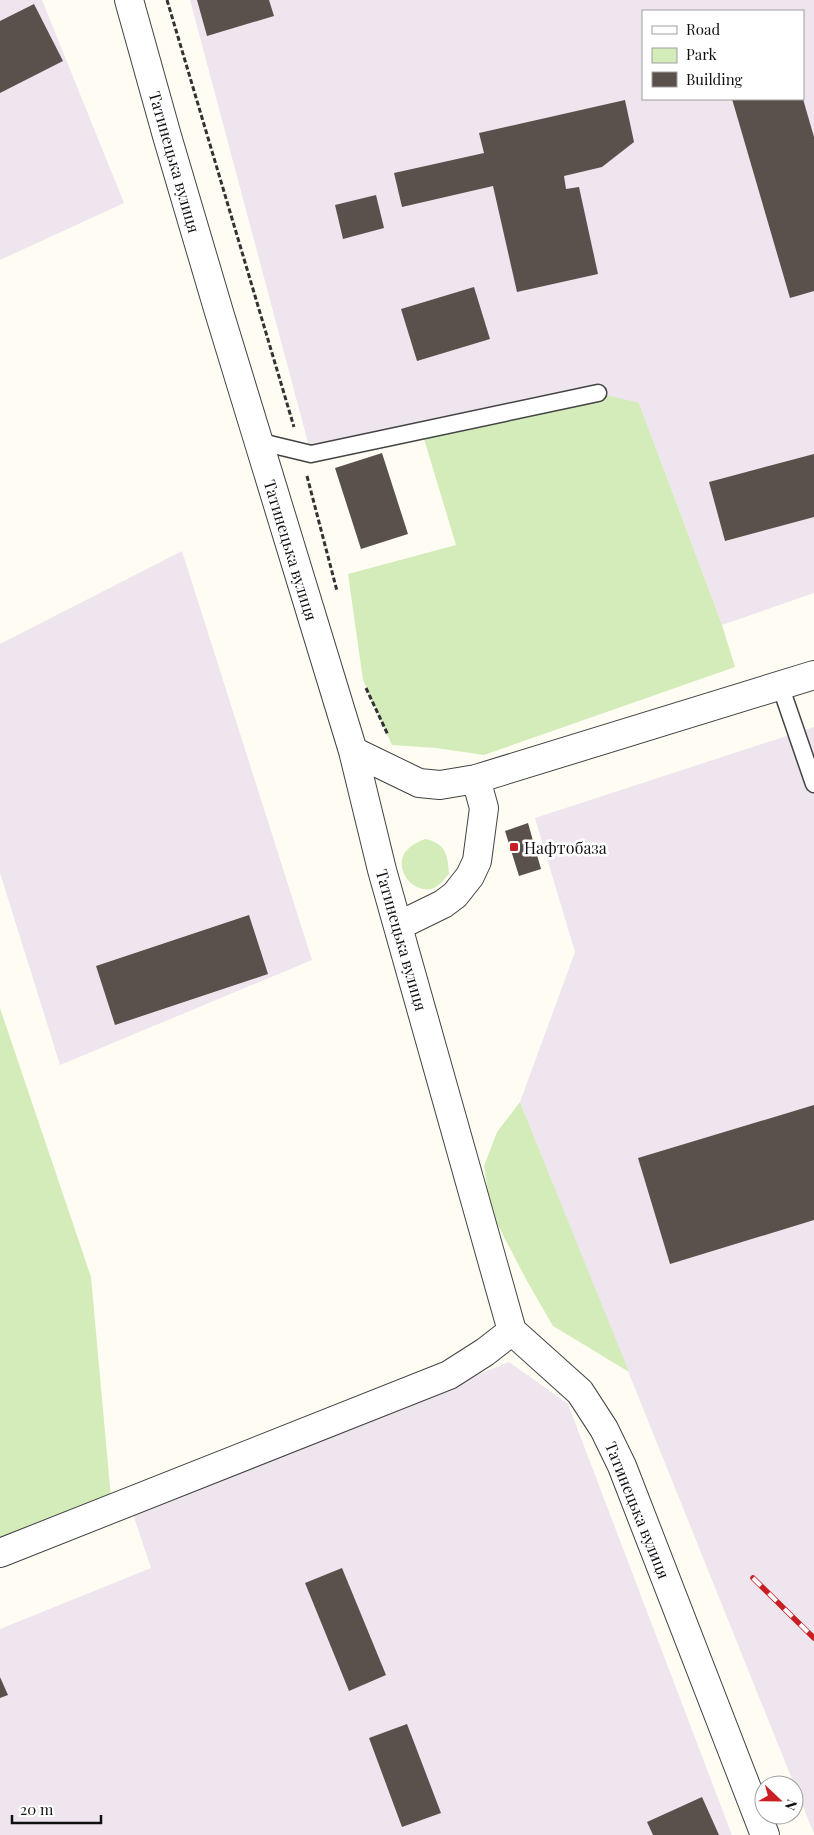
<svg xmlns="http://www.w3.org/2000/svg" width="814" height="1835" font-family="'Playfair Display',serif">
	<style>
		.industrial { fill: #eee5ef; fill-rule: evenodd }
		.green { fill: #d3ecba }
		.building { fill: #5a514c }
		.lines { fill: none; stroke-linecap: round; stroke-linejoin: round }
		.service-casing { stroke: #434343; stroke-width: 19 }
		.minor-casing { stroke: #434343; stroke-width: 30 }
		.path { stroke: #323232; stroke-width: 3; stroke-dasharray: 5 2.5; stroke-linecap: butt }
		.service { stroke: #fff; stroke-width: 16 }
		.minor { stroke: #fff; stroke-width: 28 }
		.rail-casing { stroke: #c91f24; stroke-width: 5.5 }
		.rail { stroke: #fff; stroke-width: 4; stroke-dasharray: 11; stroke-linecap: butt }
		.poi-dot { fill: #c91f24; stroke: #fff; stroke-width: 2 }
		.labels { text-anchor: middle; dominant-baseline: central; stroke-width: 5; stroke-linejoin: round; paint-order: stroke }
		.street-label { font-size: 16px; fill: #101010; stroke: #fff }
		.poi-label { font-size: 16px; fill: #101010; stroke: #fff; text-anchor: start }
	</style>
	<rect width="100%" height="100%" fill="#fffdf3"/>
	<!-- industrial -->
	<path class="industrial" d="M0,0H42L124,203L0,260Z
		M190,0H814V593L722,625L639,403L311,454ZM643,11H803V99H643Z
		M182,551L312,960L60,1065L0,873V644Z
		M814,727V1834L520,1102L575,952L535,818Z
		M509,1362L568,1404L732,1835H0V1629L151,1568L133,1514Z"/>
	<!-- green -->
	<path class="green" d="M598,393L639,403L722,625L735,667L484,755L436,748L392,745L363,680L348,574L456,545L421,429Z
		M425,839C445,843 448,854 449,874C444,879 439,887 431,889C413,892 397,873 403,856C407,847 417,842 425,839Z
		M0,1008L91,1277L112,1509L0,1554Z
		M520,1102L629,1372L553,1326L527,1281L491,1212L484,1166L497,1132Z"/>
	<!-- building -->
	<path class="building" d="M197,0H269L274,16L207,36Z
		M34,4L63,61L0,93V21Z
		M732,99H803L814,137V291L790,298Z
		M625,100L634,142L602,167L564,176L566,189L579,187L598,274L517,292L493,186L402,207L394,173L484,153L479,133Z
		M376,195L384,228L343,239L335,205Z
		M474,287L490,339L417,361L401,309Z
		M382,453L408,534L361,549L335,468Z
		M814,454V517L725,541L709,482Z
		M528,823L541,869L519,876L505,831Z
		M249,915L268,974L115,1025L96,966Z
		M814,1105V1220L670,1264L638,1158Z
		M342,1568L386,1675L349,1691L305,1583Z
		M0,1677L8,1695L0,1698Z
		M407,1724L441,1813L402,1827L369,1738Z
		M702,1797L719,1835H653L647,1822Z"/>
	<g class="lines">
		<defs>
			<path id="service" d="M257,441L311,454L598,393
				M780,685L814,784"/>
			<path id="minor" d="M129,0L167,136L219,312L353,751L382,870L512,1331L580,1392L604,1429L622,1466L765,1835
				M353,751L419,783L440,785L476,779L814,675
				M398,926L443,904L455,895L470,876L477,861L484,808L476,779
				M0,1553L449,1375L485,1352L512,1331"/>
		</defs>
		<!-- service casing -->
		<use href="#service" class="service-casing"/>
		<!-- minor casing -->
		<use href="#minor" class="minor-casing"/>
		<!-- path -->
		<path class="path" d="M167,0L294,427
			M307,476L337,591
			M366,688L388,735"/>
		<!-- service -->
		<use href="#service" class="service"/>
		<!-- minor -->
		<use href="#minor" class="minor"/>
		<defs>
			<path id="rail" d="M753,1578L814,1638"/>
		</defs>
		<!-- rail casing -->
		<use href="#rail" class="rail-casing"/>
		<!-- rail -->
		<use href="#rail" class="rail"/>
	</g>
	<!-- markers -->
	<rect class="poi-dot" x="509" y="842" width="10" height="10" rx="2.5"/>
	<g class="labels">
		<!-- street labels -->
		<g class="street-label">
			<text transform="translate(175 162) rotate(74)">Татинецька вулиця</text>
			<text transform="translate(291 550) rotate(73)">Татинецька вулиця</text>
			<text transform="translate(402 940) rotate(74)">Татинецька вулиця</text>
			<text transform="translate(638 1510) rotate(68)">Татинецька вулиця</text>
		</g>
		<!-- poi labels -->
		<g class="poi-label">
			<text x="524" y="847">Нафтобаза</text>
		</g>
	</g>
	<!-- legend -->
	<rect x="642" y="10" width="162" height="90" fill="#ffffff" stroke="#9f9f9f"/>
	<rect x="652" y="26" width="25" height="8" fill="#ffffff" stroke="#9f9f9f"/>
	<text x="686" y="35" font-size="15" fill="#101010">Road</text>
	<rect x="652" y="48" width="25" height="15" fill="#d3ecba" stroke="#9f9f9f"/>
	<text x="686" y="60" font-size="15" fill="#101010">Park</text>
	<rect x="652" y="72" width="25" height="15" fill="#5a514c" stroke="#9f9f9f"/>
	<text x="686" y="85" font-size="15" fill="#101010">Building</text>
	<!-- north arrow -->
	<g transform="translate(779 1800) rotate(112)"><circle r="24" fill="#ffffff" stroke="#9f9f9f"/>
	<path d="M0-4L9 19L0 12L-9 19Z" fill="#c91f24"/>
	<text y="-8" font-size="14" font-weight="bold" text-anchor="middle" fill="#101010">N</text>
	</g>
	<!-- scale -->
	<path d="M12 1815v8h89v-8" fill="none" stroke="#101010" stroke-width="2.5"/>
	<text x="20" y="1815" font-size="15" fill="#101010" stroke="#ffffff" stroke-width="4" paint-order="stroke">20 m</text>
</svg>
